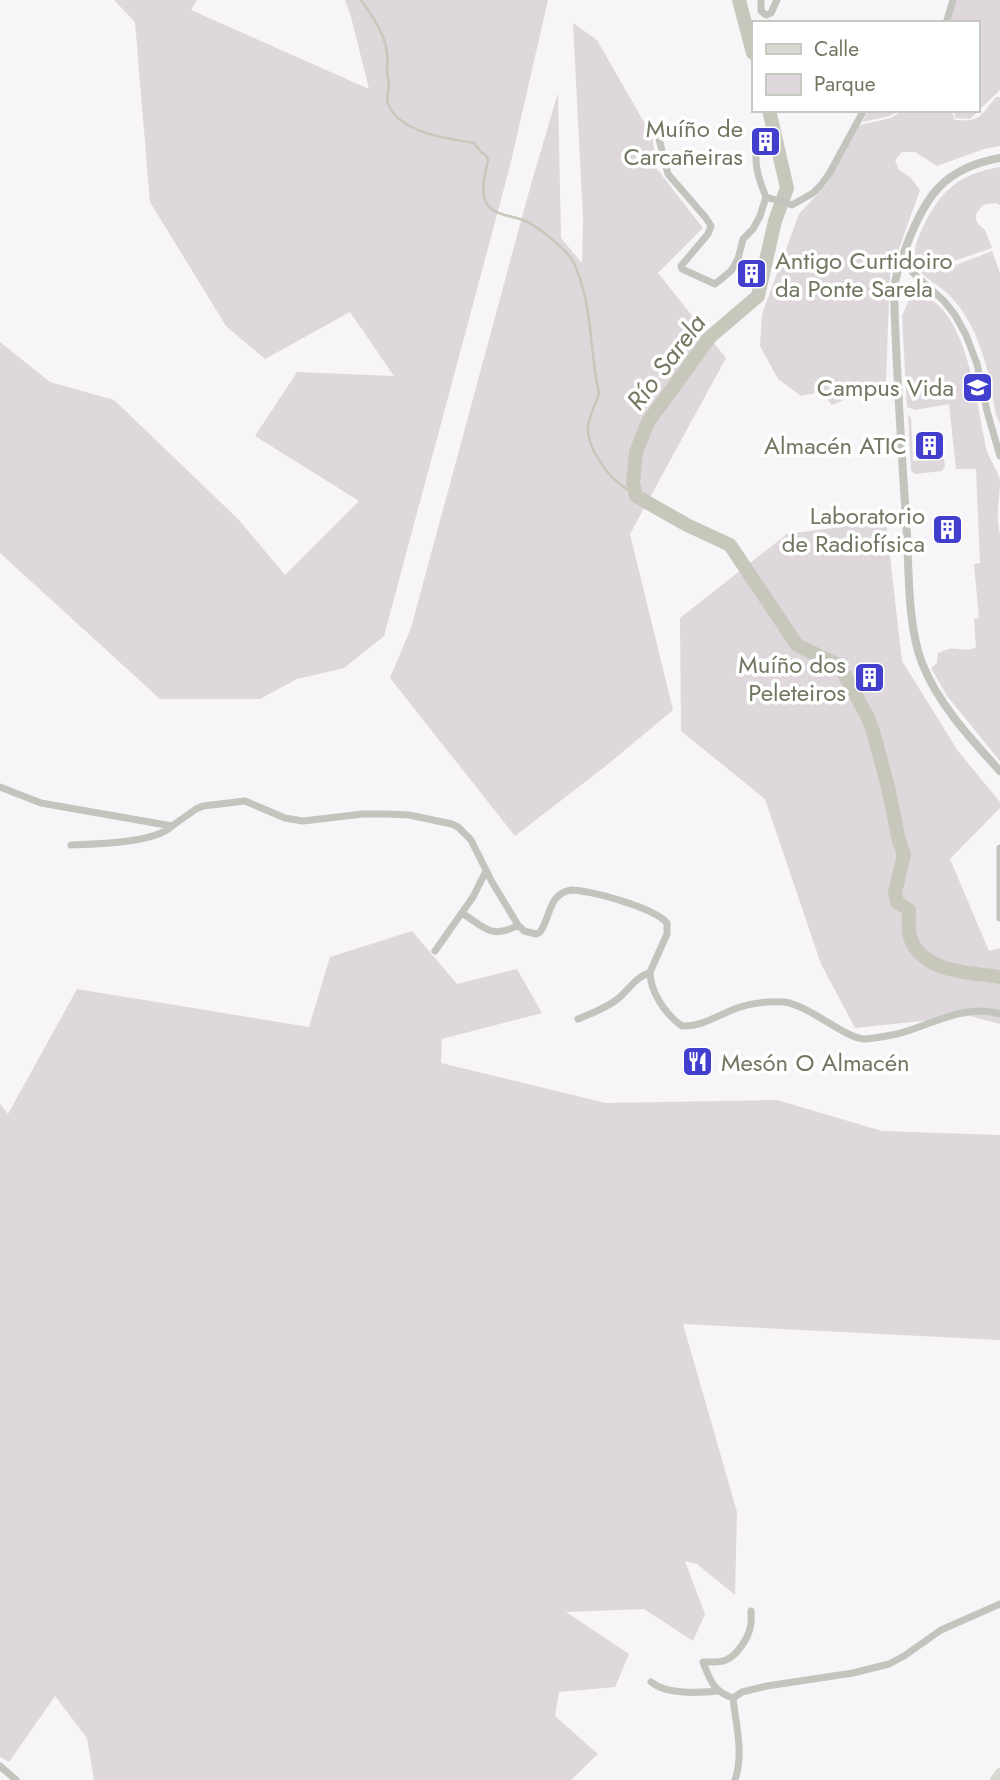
<svg xmlns="http://www.w3.org/2000/svg" width="1000" height="1780" font-family="Jost,sans-serif">
	<style>
		.green { fill: #ded7db }
		.lines { fill: none; stroke-linecap: round; stroke-linejoin: round }
		.stream { stroke: #c7c8bb; stroke-width: 2.5 }
		.river { stroke: #c7c8bb; stroke-width: 14 }
		.minor { stroke: #c2c4bd; stroke-width: 7 }
		.tertiary { stroke: #c2c4bd; stroke-width: 8 }
		.primary { stroke: #d8d9d2; stroke-width: 10 }
		.labels { text-anchor: middle; dominant-baseline: central; stroke-width: 7; stroke-linejoin: round; paint-order: stroke }
		.poi-label { font-size: 24px; fill: #717761; stroke: #fff; text-anchor: end }
		.water-label { font-size: 26px; font-style: italic; fill: #767760; stroke: #fff }
	</style>
	<rect width="100%" height="100%" fill="#f7f5f7"/>
	<!-- green -->
	<path class="green" d="M114,0H197L191,10L369,89L351,17L345,0H548L509,170L384,636L344,668L297,679L260,699H160L0,553V342L50,382L114,400L238,519L285,575L359,501L255,436L297,372L394,376L350,312L265,359L226,326L150,202L135,22Z
		M952,0H1000V90L970,119L955,118L954,110H977V23H949Z
		M573,23L597,40L652,136L657,169L703,228L658,273L726,358L630,534L673,710L607,765L515,836L390,678L411,628L531,184L558,93L561,238L582,263L583,219Z
		M996,97H1000V146L984,149L937,166L915,152H902L895,160L899,170L910,177L920,190L890,274L886,381L832,405L821,392L801,396L778,379L760,346L762,314L799,214L826,185L860,125L891,118L903,110H951L955,120C981,122 980,116 996,97Z
		M869,110H898L890,116L862,122Z
		M1000,167V205L995,203L983,205L976,214V220L979,225L985,230L992,248L954,261L956,265L992,251L1000,273V424C993,411 994,397 990,382C987,367 982,351 976,336C968,319 960,305 946,292C937,284 923,278 918,267C911,252 917,240 923,227C941,190 959,174 1000,167Z
		M923,296C969,312 977,410 987,451C990,461 998,470 1000,481C1000,499 995,515 1000,534V761L947,696L931,668L937,663L938,653C942,651 946,650 949,649C959,647 966,653 976,647L974,619L979,618L974,564L980,563L976,469H956L949,404L915,410L907,407L902,316L909,300Z
		M908,415L911,418L913,461L944,459L945,466L942,471L915,474L911,470Z
		M886,521L902,661L958,751L1000,802V808L950,859L989,951L1000,948V1024L970,1016L855,1028L821,964L765,799L681,731L680,618L787,534Z
		M412,931L457,984L517,969L542,1013L442,1039L441,1063L606,1103L777,1100L882,1131L1000,1135V1340L683,1324L737,1512L735,1595L697,1564L685,1561L705,1614L693,1641L644,1609L566,1612L629,1654L615,1687L559,1692L555,1716L598,1754L571,1780H94L87,1738L55,1696L9,1762L0,1757V1104L8,1114L77,989L309,1027L330,957Z"/>
	<g class="lines">
		<!-- stream -->
		<path class="stream" d="M361,0C372,16 386,35 387,54C388,59 387,65 387,71C387,76 389,82 389,87C388,95 385,100 390,108C404,133 448,139 474,143L482,153L486,155L488,160C486,171 481,186 484,197C488,215 509,215 523,220C535,224 567,250 573,261C593,303 589,349 599,393C596,406 587,417 588,430C588,445 601,464 610,475C617,483 628,490 636,496"/>
		<!-- river -->
		<path class="river" d="M739,0L753,53
			M769,110L787,188L775,221L758,296L710,337L648,422L636,452L633,483L636,496L687,525L730,545L797,645L840,666L866,714L873,731L888,787L899,841L904,854L895,893L897,902L909,910C909,918 908,929 910,937C922,973 969,972 1000,977"/>
		<!-- minor -->
		<path class="minor" d="M761,0V11L766,15L771,13L777,0
			M946,23L953,0
			M657,131L668,174L706,218L711,226L708,234L681,266L682,269L715,284L731,271L738,259L743,239L753,229L760,216L766,197C758,178 752,160 759,139
			M766,197L792,205L813,193L821,185L829,174L864,110
			M905,251L912,272L944,301L955,315L966,335L977,364L987,411L1000,456
			M894,290C903,294 907,292 917,291C922,291 929,292 934,293
			M0,787L41,803L172,826L196,809L203,806L245,801L285,818L303,821L363,814H387L409,815L452,824L458,827L471,840L492,882L518,925L524,931L536,934L540,932C551,917 548,894 571,890C592,891 653,907 667,923V934L650,972C650,992 666,1015 682,1026C702,1027 718,1015 737,1008C752,1003 768,1001 784,1002C810,1005 846,1040 866,1039C876,1038 887,1036 897,1034C932,1025 964,1003 1000,1014
			M71,845C96,844 155,843 172,826
			M1000,848V918
			M462,913C484,927 492,940 518,925
			M435,951L473,897L486,871
			M578,1019C592,1013 607,1008 619,998C629,989 637,976 650,973
			M651,1682C667,1695 698,1693 718,1691
			M733,1698L742,1692L767,1686L853,1673L889,1664L904,1656L941,1630L1000,1604
			M733,1698C713,1691 710,1680 703,1662C710,1662 719,1663 726,1660C736,1656 748,1639 750,1628C752,1623 751,1616 751,1611
			M733,1698C736,1726 744,1753 735,1780
			M0,1766L16,1780"/>
		<!-- tertiary -->
		<path class="tertiary" d="M1000,158C944,168 925,196 906,247C901,262 895,274 894,290C896,372 902,454 907,536C909,575 908,627 922,663C938,704 971,739 1000,771"/>
		<!-- primary -->
		<path class="primary" d="M995,1780L1000,1773"/>
	</g>
	<!-- icons -->
	<defs>
		<symbol id="building-square" viewBox="-11 -11 22 22"><rect x="-9" y="-9" width="18" height="18" rx="4" fill="#433fce" stroke="#fff"/><path d="M-4-6H4V6H1V3H-1V6H-4ZM-2.5-4.3h1.7v1.8h-1.7ZM.8-4.3h1.7v1.8H.8ZM-2.5-1h1.7V.8h-1.7ZM.8-1h1.7V.8H.8Z" fill="#fff"/></symbol>
		<symbol id="university-square" viewBox="-11 -11 22 22"><rect x="-9" y="-9" width="18" height="18" rx="4" fill="#433fce" stroke="#fff"/><path d="M0-5L7-2L0 1L-7-2ZM-4 1L0 2.5L4 1V4Q0 6-4 4Z" fill="#fff"/></symbol>
		<symbol id="restaurant-square" viewBox="-11 -11 22 22"><rect x="-9" y="-9" width="18" height="18" rx="4" fill="#433fce" stroke="#fff"/><path d="M-5-6h1v4h1v-4h1v4h1v-4h1v5L-1.5 .5V6h-2V.5L-5-1ZM5-6V6H3V1.5H1.5Q1.5-4 5-6Z" fill="#fff"/></symbol>
	</defs>
	<g fill-rule="evenodd">
		<use href="#building-square" x="748" y="124" width="35" height="35"/>
		<use href="#building-square" x="734" y="256" width="35" height="35"/>
		<use href="#university-square" x="960" y="370" width="35" height="35"/>
		<use href="#building-square" x="912" y="428" width="35" height="35"/>
		<use href="#building-square" x="930" y="512" width="35" height="35"/>
		<use href="#building-square" x="852" y="660" width="35" height="35"/>
		<use href="#restaurant-square" x="680" y="1044" width="35" height="35"/>
	</g>
	<g class="labels">
		<!-- poi labels -->
		<g class="poi-label">
			<text x="743" y="128">Muíño de<tspan x="743" dy="28">Carcañeiras</tspan></text>
			<text x="775" y="260" text-anchor="start">Antigo Curtidoiro<tspan x="775" dy="28">da Ponte Sarela</tspan></text>
			<text x="954" y="387">Campus Vida</text>
			<text x="907" y="445">Almacén ATIC</text>
			<text x="925" y="515">Laboratorio<tspan x="925" dy="28">de Radiofísica</tspan></text>
			<text x="846" y="664">Muíño dos<tspan x="846" dy="28">Peleteiros</tspan></text>
			<text x="721" y="1062" text-anchor="start">Mesón O Almacén</text>
		</g>
		<!-- water labels -->
		<g class="water-label">
			<text transform="translate(666 362) rotate(-53)">Río Sarela</text>
		</g>
	</g>
	<!-- legend -->
	<rect x="752" y="21" width="228" height="91" fill="#ffffff" stroke="#c6c9c0" stroke-width="2"/>
	<rect x="766" y="44" width="35" height="10" fill="#d8d9d2" stroke="#c6c9c0" stroke-width="2"/>
	<text x="814" y="56" font-size="21" fill="#717761">Calle</text>
	<rect x="766" y="74" width="35" height="21" fill="#ded7db" stroke="#c6c9c0" stroke-width="2"/>
	<text x="814" y="91" font-size="21" fill="#717761">Parque</text>
</svg>
